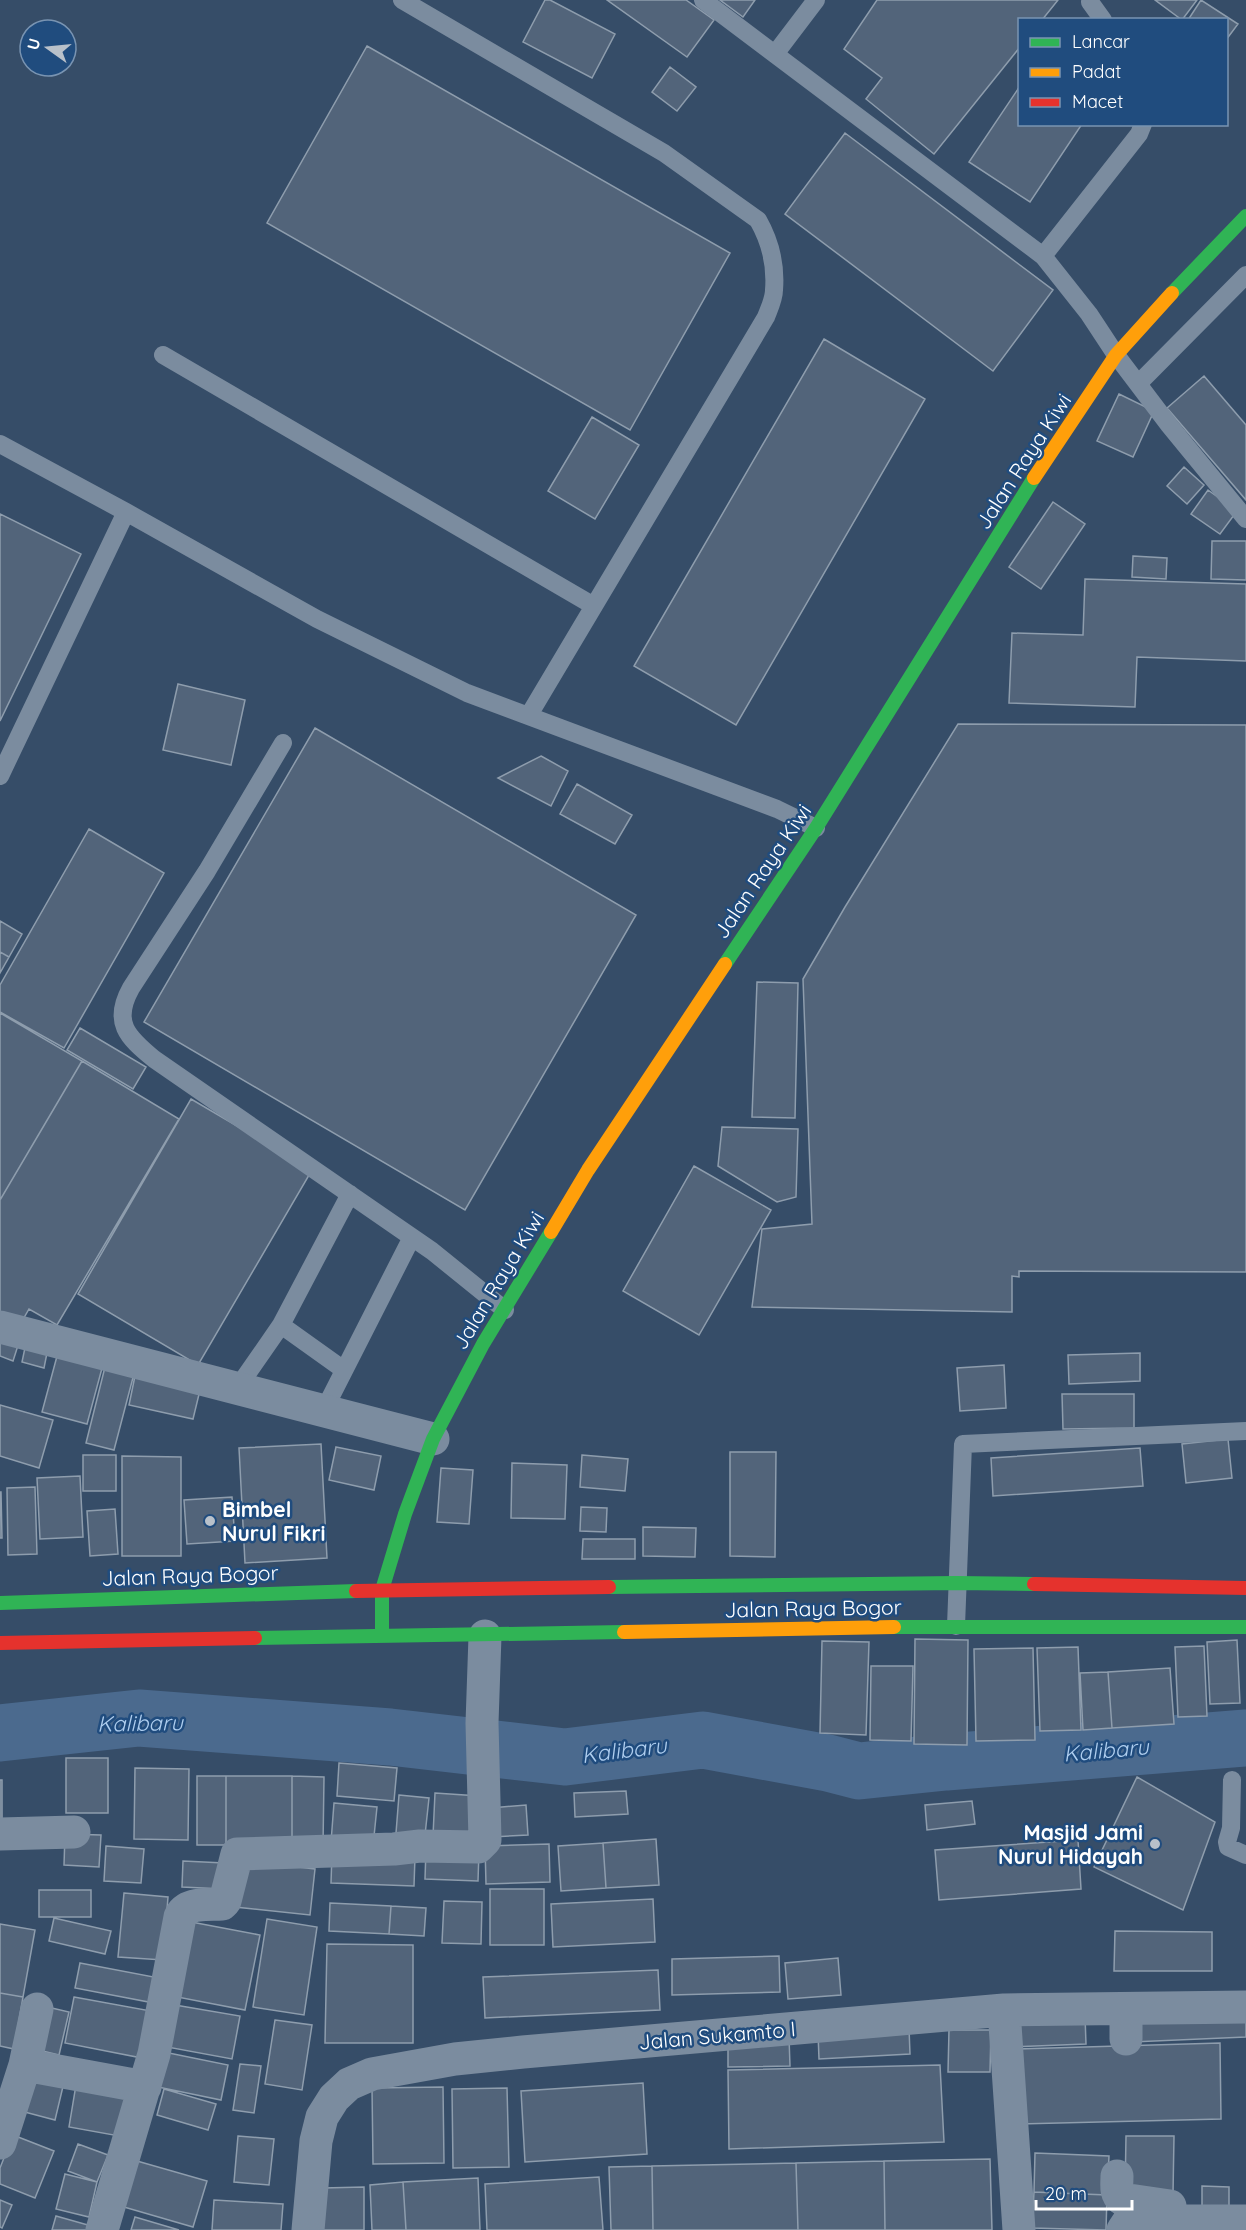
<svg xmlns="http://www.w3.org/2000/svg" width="1246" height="2230" font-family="Quicksand,sans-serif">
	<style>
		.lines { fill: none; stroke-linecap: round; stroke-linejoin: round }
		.river { stroke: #4b6a8e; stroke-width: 57 }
		.building { fill: #52647a; stroke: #8e9dad; stroke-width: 1.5 }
		.lane { stroke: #7b8c9f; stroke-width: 18 }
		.street { stroke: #7b8c9f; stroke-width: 33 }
		.fast { stroke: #30b455; stroke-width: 14 }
		.slow { stroke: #ff9f0a; stroke-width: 14 }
		.jam { stroke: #e5322d; stroke-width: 14 }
		.poi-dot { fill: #b9c1ca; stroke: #204c7e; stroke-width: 2 }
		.labels { text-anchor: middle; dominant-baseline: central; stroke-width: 5; stroke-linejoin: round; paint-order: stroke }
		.street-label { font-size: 21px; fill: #fff; stroke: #204c7e }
		.poi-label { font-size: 21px; font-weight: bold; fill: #fff; stroke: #204c7e; text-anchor: start }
		.water-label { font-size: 22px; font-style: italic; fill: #afceef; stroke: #204c7e }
	</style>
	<rect width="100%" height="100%" fill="#364d68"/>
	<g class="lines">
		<!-- river -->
		<path class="river" d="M0,1733L139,1718L390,1737L565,1757L703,1740L828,1763L859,1771L946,1762L1246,1738"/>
	</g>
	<!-- building -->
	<path class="building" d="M545,0H550L615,34L592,78L523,42Z
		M607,0H686L714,20L687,57Z
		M720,0H755L743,17Z
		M877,0H1058L1042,20H1020V47L934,154L866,99L882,78L844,49Z
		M1155,0H1197L1182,20Z
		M1201,0L1238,24L1226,40V20H1188Z
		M367,46L730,253L630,430L267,223Z
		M670,67L696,87L677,111L652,92Z
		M1020,86V124H1082L1030,202L969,162Z
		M845,133L1053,290L993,371L785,214Z
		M824,339L925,399L736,725L634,666Z
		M1204,376L1246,425V500L1167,408Z
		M1119,394L1154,411L1133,457L1097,441Z
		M592,417L639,445L595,519L548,491Z
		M1184,467L1204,485L1187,504L1167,486Z
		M1208,490L1237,511L1220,534L1191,514Z
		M1053,502L1085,524L1041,589L1009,567Z
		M0,514L81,554L0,721Z
		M1212,541H1246V580L1211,579Z
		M1133,556L1167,558L1166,579L1132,577Z
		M1085,579L1246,584V661L1137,657L1135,707L1009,703L1012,633L1083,635Z
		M178,684L245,700L231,765L163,750Z
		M958,724L1246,725V1272L1019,1271V1277L1012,1276V1312L752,1307L762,1229L812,1224L803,979L845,907Z
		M315,728L636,915L465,1210L144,1022Z
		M541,756L568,771L551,806L498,778Z
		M577,784L632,815L615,844L560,814Z
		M89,829L164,873L64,1048L0,1012V985Z
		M0,921L22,934L9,957L0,952Z
		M0,952L9,957L0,973Z
		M757,982L798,983L795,1118L752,1117Z
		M0,1013L82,1061L0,1200Z
		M80,1028L146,1067L133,1089L67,1050Z
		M82,1061L179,1119L57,1325L29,1309L17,1330L0,1320V1200Z
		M191,1099L312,1170L198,1365L78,1294Z
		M722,1127L798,1129L796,1197L777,1202L718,1166Z
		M694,1166L771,1210L699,1335L623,1291Z
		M0,1329L21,1336L13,1361L0,1356Z
		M26,1343L48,1348L44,1368L22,1362Z
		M60,1345L105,1357L87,1424L42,1412Z
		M1140,1353V1381L1069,1384L1068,1355Z
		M107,1359L136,1366L114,1450L86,1443Z
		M1004,1365L1006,1408L960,1411L957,1368Z
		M136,1371L201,1386L193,1419L129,1405Z
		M1062,1394H1134V1428L1063,1429Z
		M0,1405L53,1420L39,1468L0,1456Z
		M1228,1439L1232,1478L1186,1483L1182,1444Z
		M321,1444L327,1558L245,1563L239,1448Z
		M336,1447L381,1456L374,1490L329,1480Z
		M1140,1448L1143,1486L993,1496L991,1458Z
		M730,1452H776L775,1557L730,1556Z
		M83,1455H116V1491H83Z
		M582,1455L628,1459L625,1491L580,1487Z
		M122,1456L181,1457V1556H122Z
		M512,1463L567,1465L565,1519L511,1518Z
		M441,1468L473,1470L469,1524L437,1522Z
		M80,1476L83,1537L40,1539L37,1478Z
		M35,1487L37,1554L8,1555L7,1488Z
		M0,1492H1L2,1538H0Z
		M232,1497L235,1541L187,1544L184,1500Z
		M581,1507L607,1508L606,1532L580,1531Z
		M115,1509L118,1554L90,1556L87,1511Z
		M643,1527L696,1528L695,1557L643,1556Z
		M583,1539H635V1559H582Z
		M915,1639L968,1640L967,1745L914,1744Z
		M1237,1640L1240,1703L1210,1704L1207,1642Z
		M822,1641L869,1642L866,1735L820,1733Z
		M1204,1646L1207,1716L1178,1717L1175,1647Z
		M1078,1647L1081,1730L1040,1731L1037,1648Z
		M1033,1648L1035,1740L976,1741L974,1649Z
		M871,1666H913L911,1741L870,1740Z
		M1170,1668L1174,1724L1112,1728L1108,1672Z
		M1108,1672L1112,1728L1083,1730L1080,1673Z
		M66,1758H108V1813H66Z
		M339,1763L397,1768L394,1801L337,1796Z
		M135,1768L189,1769L188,1840L134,1839Z
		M197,1776H226V1845H197Z
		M226,1776H292V1846L226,1845Z
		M292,1776L324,1777L323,1846H292Z
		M1137,1777L1215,1822L1183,1910L1094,1867Z
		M0,1780H2V1829H0Z
		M626,1791L628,1814L575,1817L574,1793Z
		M435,1793L479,1796L477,1838L433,1836Z
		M399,1795L429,1798L425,1835L396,1833Z
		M972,1801L975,1824L927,1830L925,1805Z
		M334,1803L377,1807L373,1846L331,1842Z
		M526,1805L528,1835L492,1837L491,1808Z
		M65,1834L101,1835L99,1867L64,1865Z
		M656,1839L659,1885L606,1888L603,1843Z
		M1078,1840L1081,1889L939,1900L935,1850Z
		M603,1843L606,1888L561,1891L558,1846Z
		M549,1844L550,1882L486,1884L485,1846Z
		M106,1846L144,1849L141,1883L104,1881Z
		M426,1849L479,1851L478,1881L425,1879Z
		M332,1853L415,1856L414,1886L331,1883Z
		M240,1860L315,1869L310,1915L235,1907Z
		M183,1861L224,1863L223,1889L182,1887Z
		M490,1889H544V1945H490Z
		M39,1890H91V1917H39Z
		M124,1893L168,1897L163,1960L118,1957Z
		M653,1899L655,1942L553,1947L551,1904Z
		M444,1901L482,1902L481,1944L442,1943Z
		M330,1903L391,1906L389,1934L329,1931Z
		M391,1906L426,1908L424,1936L389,1934Z
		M54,1918L111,1931L105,1954L49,1941Z
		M267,1919L317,1927L304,2015L253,2007Z
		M186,1921L260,1935L245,2010L172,1996Z
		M0,1924L35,1930L23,1997L0,1993Z
		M1115,1931L1212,1932V1971H1114Z
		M327,1944L413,1945V2043H325Z
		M779,1956L780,1992L672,1995V1959Z
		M838,1958L841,1995L788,1999L785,1963Z
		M80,1963L159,1978L154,2003L75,1988Z
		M658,1970L660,2010L485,2018L483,1977Z
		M0,1993L23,1997L14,2049L0,2046Z
		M74,1997L151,2011L142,2058L65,2043Z
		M39,2005L69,2012L59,2055L30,2048Z
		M175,2005L240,2016L232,2059L167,2047Z
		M1246,2011V2037L1132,2042L1131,2016Z
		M1085,2016L1086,2044L1009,2047L1007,2020Z
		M275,2020L312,2025L302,2090L265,2084Z
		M909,2028L910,2054L819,2059L818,2033Z
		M949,2030H991L990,2072H948Z
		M789,2037L790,2066L728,2067V2038Z
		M1220,2043L1221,2119L1019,2124L1017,2049Z
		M159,2051L228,2065L221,2100L153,2086Z
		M240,2064L261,2066L254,2113L233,2110Z
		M940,2065L944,2142L729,2149L728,2070Z
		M27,2069L65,2078L55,2120L17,2110Z
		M77,2079L128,2089L119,2136L69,2127Z
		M643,2083L647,2154L525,2162L521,2091Z
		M443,2087L444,2163L373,2164L372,2088Z
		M507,2088L509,2167L453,2168L452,2089Z
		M164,2089L216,2104L208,2130L157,2115Z
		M13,2135L54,2151L35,2198L0,2184V2168Z
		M238,2136L274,2139L269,2185L234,2182Z
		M1126,2136H1174L1173,2194H1125Z
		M78,2144L108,2155L97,2182L68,2171Z
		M1035,2153L1109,2156L1107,2195L1034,2192Z
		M130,2159L207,2181L193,2227L117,2205Z
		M990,2159L992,2230H885L884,2161Z
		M884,2161L885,2230H798L796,2163Z
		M796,2163L798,2230H653L652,2166Z
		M652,2166L653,2230H611L609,2167Z
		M65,2174L97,2182L89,2217L56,2209Z
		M599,2177L603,2230H487L485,2184Z
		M478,2178L480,2230H406L403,2182Z
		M403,2182L406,2230H372L370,2185Z
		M1202,2186L1229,2187V2210L1202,2209Z
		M364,2187V2230H323V2188Z
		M1034,2192L1107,2195L1106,2230L1032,2228Z
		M0,2200L12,2205L2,2228L0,2227Z
		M214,2200L283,2204L281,2230H212Z
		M56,2216L95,2227L94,2230H52Z
		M135,2217L179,2230H131Z"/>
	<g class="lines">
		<!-- lane -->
		<path class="lane" d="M402,0L664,153L758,220C770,241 776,265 774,290C774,299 769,309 766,317L529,715
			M703,0L1043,256L1089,314L1116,355L1169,425L1246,519
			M1090,2L1103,20
			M775,54L816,0
			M1043,256L1139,134L1143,124
			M163,355L594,606
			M1138,384L1246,275
			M0,444L126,512L317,619L467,693L777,809L816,828
			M283,743L207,871L131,988C112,1022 127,1037 154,1059L432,1251L505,1310
			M0,776L126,512
			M344,1370L281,1325L350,1194
			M238,1387L281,1325
			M324,1410L412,1237
			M956,1626L963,1444L1246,1431
			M1232,1780L1231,1828L1227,1842L1228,1847L1246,1855"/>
		<!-- street -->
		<path class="street" d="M0,1327L433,1439
			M0,1834L74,1832
			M1004,2010L1019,2230
			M1126,2039V2009
			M25,2065L145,2087
			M0,2143L25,2065L37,2009
			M1117,2176C1117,2185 1115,2193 1122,2199L1170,2206
			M102,2230L154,2054L180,1917C186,1902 207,1905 222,1904L225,1901L237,1854L394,1849L420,1846L478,1847L485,1840L482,1723L485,1636
			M308,2230L316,2141L322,2117L334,2098L349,2084L372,2074L455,2059L523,2052L1004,2010L1246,2007
			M1123,2230L1129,2221H1246"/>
		<!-- fast -->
		<path class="fast" d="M1172,293L1246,216
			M725,964L816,828L1034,478
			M609,1587L956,1583L1034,1584
			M0,1603L356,1591
			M894,1627H1246
			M382,1636V1590L405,1514L433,1439L483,1344L551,1232
			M255,1638L624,1632"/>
		<!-- slow -->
		<path class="slow" d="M1034,478L1116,355L1172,293
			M551,1232L588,1170L725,964
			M624,1632L894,1627"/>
		<!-- jam -->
		<path class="jam" d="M1034,1584L1246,1588
			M356,1591L609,1587
			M0,1643L255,1638"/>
	</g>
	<!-- markers -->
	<g class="poi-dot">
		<circle cx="210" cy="1521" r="6"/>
		<circle cx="1155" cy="1844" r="6"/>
	</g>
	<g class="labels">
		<!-- street labels -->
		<g class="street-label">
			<text transform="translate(1023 461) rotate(-57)">Jalan Raya Kiwi</text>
			<text transform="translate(762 871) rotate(-56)">Jalan Raya Kiwi</text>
			<text transform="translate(498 1280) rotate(-59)">Jalan Raya Kiwi</text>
			<text transform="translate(190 1575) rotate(-2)">Jalan Raya Bogor</text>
			<text transform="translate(813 1608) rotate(-1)">Jalan Raya Bogor</text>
			<text transform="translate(717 2035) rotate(-5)">Jalan Sukamto I</text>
		</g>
		<!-- poi labels -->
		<g class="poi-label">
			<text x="222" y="1509">Bimbel<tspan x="222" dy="24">Nurul Fikri</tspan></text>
			<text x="1143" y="1832" text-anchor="end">Masjid Jami<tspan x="1143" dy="24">Nurul Hidayah</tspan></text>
		</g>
		<!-- water labels -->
		<g class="water-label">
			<text transform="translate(140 1723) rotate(-1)">Kalibaru</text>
			<text transform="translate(624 1750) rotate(-7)">Kalibaru</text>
			<text transform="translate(1106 1750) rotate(-5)">Kalibaru</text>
		</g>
	</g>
	<!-- legend -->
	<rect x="1018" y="18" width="210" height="108" fill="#204c7e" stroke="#7994b2" stroke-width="1.5"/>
	<rect x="1030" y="38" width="30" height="9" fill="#30b455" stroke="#7994b2" stroke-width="1.5"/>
	<text x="1072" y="48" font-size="18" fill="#ffffff">Lancar</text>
	<rect x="1030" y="68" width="30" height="9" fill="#ff9f0a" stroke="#7994b2" stroke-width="1.5"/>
	<text x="1072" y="78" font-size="18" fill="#ffffff">Padat</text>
	<rect x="1030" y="98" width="30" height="9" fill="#e5322d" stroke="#7994b2" stroke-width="1.5"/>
	<text x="1072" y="108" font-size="18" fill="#ffffff">Macet</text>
	<!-- north arrow -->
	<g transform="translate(48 48) rotate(285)"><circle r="28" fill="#204c7e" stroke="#7994b2" stroke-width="1.5"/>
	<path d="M0-4.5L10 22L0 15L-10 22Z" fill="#b9c1ca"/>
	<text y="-9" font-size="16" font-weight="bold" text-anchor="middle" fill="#ffffff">U</text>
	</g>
	<!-- scale -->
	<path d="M1036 2200v9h96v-9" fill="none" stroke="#ffffff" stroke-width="3"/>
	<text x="1045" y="2200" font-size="18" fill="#ffffff" stroke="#204c7e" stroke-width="4.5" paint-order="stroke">20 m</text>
</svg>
